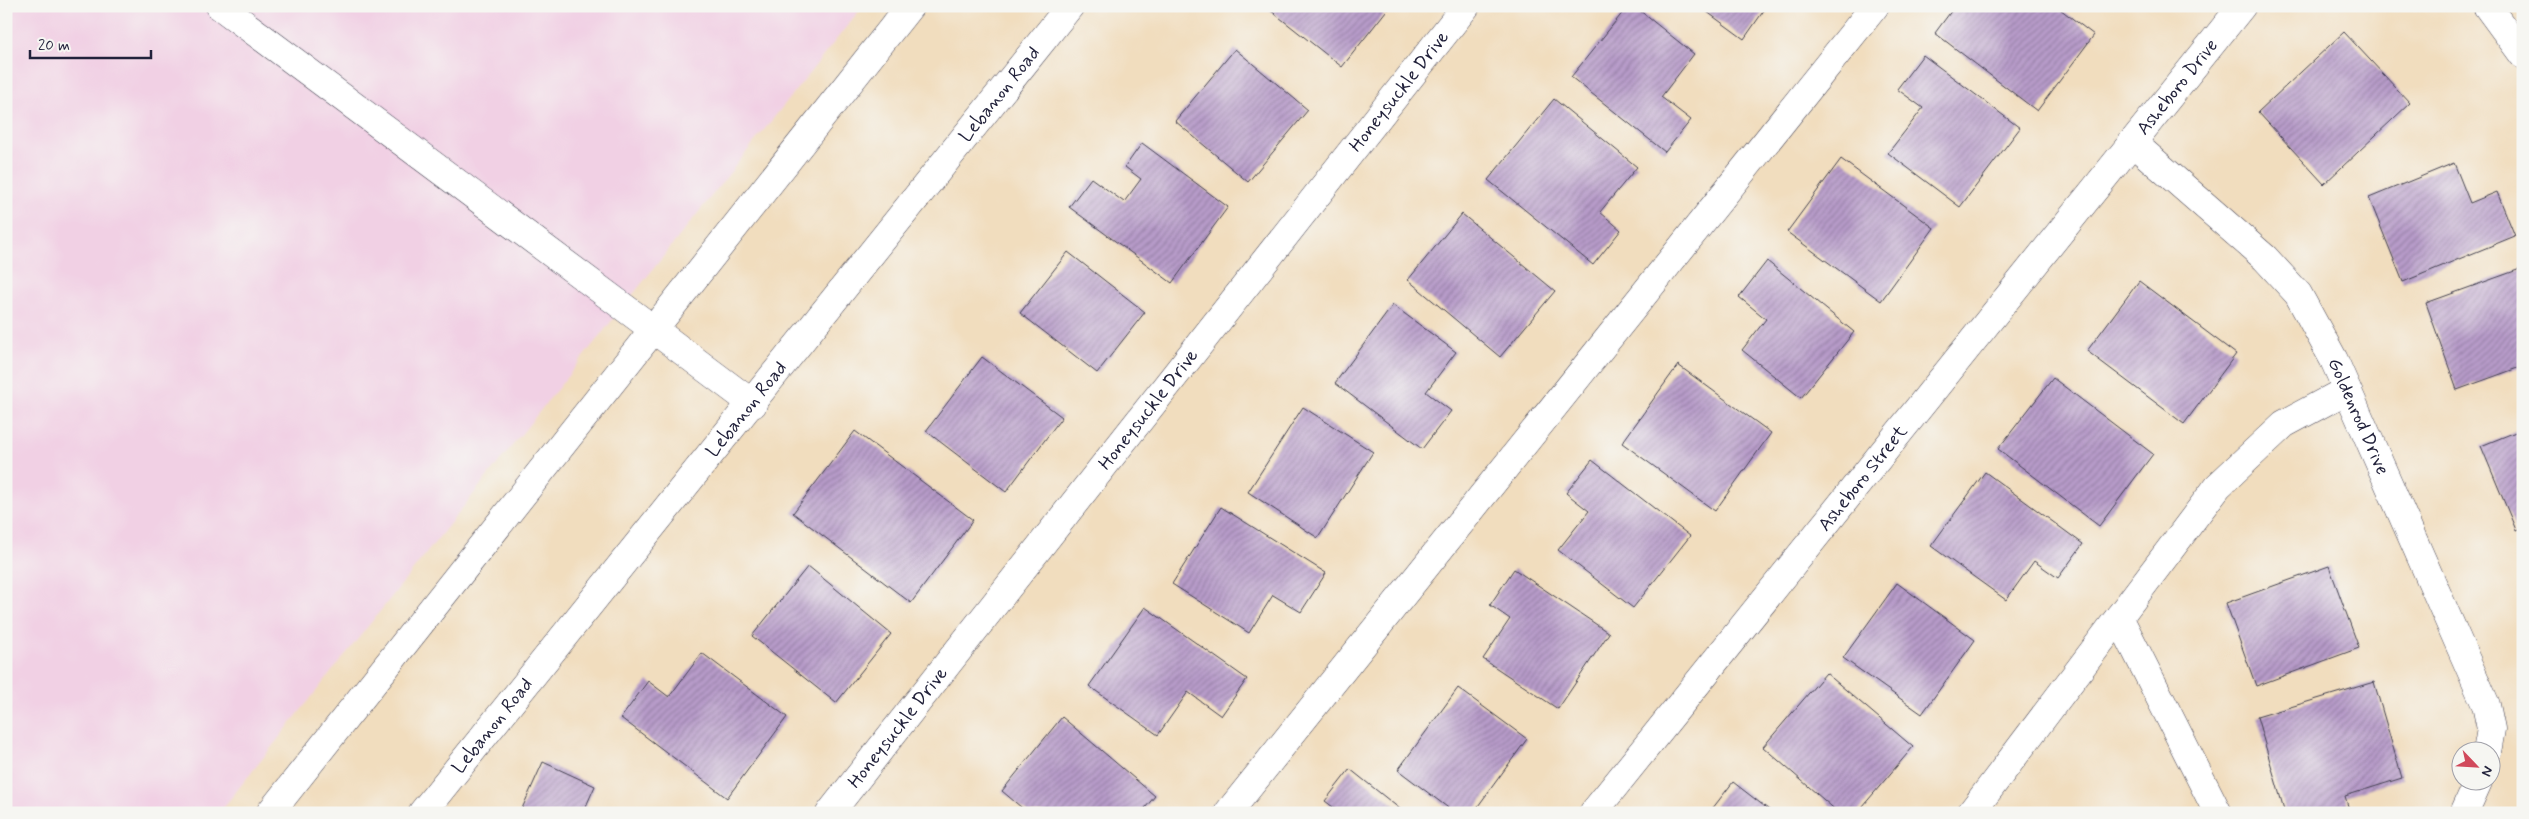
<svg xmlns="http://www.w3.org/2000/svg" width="2529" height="819" font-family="Mynerve,sans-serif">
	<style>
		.built { fill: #f1d0e4 }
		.building { fill: url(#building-hatch) }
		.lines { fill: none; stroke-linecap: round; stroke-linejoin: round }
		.minor-casing { stroke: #413e4f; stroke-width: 29 }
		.major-casing { stroke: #413e4f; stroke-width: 29 }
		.minor { stroke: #fff; stroke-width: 28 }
		.major { stroke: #fff; stroke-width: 28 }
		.labels { text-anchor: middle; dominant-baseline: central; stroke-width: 5; stroke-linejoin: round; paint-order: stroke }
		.street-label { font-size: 19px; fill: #22223b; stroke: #f6f6f2 }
	</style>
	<defs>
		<pattern id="building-hatch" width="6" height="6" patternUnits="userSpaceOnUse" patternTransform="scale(1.25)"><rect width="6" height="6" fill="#b79bc9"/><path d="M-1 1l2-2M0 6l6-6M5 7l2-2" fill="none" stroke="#947ea4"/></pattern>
	</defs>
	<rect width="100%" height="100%" fill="#f6f6f2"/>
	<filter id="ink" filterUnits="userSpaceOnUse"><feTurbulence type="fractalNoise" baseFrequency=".02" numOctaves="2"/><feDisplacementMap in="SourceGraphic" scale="10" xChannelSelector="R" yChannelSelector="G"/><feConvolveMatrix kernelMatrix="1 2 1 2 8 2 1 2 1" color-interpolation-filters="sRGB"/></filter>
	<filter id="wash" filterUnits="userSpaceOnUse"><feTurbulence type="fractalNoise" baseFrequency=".0096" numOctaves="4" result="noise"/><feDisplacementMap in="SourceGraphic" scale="20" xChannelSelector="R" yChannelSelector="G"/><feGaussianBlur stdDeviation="1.12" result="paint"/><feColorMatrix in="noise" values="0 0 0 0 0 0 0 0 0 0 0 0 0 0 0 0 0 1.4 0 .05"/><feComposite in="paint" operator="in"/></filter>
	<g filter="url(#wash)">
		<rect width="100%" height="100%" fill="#f1ddbe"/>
		<!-- built -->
		<path class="built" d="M6,6H863L219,813H6Z"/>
		<g id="blocks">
			<!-- building -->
			<path class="building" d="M1265,6H1390L1342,67Z
				M1628,6H1634L1694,54L1661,97L1691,120L1665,152L1571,77Z
				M1699,6H1767L1744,39Z
				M1955,6H2056L2094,35L2037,111L1935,33Z
				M2344,32L2410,103L2324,184L2258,112Z
				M1235,49L1308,110L1248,182L1175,121Z
				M1923,55L2020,128L1960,207L1888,153L1923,108L1897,89Z
				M1554,99L1637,167L1600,212L1621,230L1593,265L1488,180Z
				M1142,143L1228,207L1172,283L1069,207L1091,178L1124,202L1141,179L1125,167Z
				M1841,159L1934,228L1881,301L1787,232Z
				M2454,163L2470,203L2497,192L2515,236L2403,282L2369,198Z
				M1462,214L1555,291L1500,357L1408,280Z
				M1068,252L1145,312L1097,373L1020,313Z
				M1767,261L1854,332L1801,398L1742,350L1766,319L1739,297Z
				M2523,268V366L2457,390L2426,303Z
				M2139,281L2236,354L2184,424L2087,351Z
				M1393,305L1456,352L1426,392L1451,411L1422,449L1335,383Z
				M982,357L1062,417L1006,492L926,431Z
				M1678,365L1771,433L1715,511L1622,443Z
				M2053,378L2153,454L2099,526L1998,449Z
				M1303,407L1373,452L1318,538L1248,492Z
				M2523,429V527L2516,530L2481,446Z
				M855,431L973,520L911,603L793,513Z
				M1592,460L1690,536L1633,608L1558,550L1589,511L1566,493Z
				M1985,472L2083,544L2058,578L2034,561L2006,600L1931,546Z
				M1221,507L1326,573L1301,612L1273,595L1249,633L1172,584Z
				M808,566L891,634L836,703L752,636Z
				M2329,566L2359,648L2256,686L2226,603Z
				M1514,569L1609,633L1558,709L1483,659L1510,619L1490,605Z
				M1897,583L1975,640L1922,714L1843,658Z
				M1145,607L1247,679L1221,716L1188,692L1158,735L1089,686Z
				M702,653L787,717L727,798L621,718L648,681L669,697Z
				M1826,673L1913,747L1857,813H1839L1763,747Z
				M2374,682L2402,778L2345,796L2350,813H2285L2257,717Z
				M1458,688L1527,739L1473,813H1455L1398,770Z
				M1062,717L1155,796L1141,813H1028L1002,791Z
				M543,762L595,786L583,813H520Z
				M1350,769L1405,813H1341L1325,801Z
				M1733,782L1773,813H1709Z"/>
		</g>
	</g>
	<g filter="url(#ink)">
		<use href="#blocks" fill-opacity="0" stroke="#413e4f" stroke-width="1"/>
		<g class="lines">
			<defs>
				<g id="minor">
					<path d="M220,6L653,329"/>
					<path d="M2487,6L2523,55"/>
					<path id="s1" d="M2132,142L2265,258L2298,294L2334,360L2486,705L2491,729L2487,752"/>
					<path d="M2119,617L2218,813"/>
					<path id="s2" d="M830,813L1466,6"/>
					<path d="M1228,813L1875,6"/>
					<path id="s3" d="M1593,813L2242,6"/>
					<path d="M1971,813L2218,486L2284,424L2347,390"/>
					<path d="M2464,813L2478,782"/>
				</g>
				<g id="major">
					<path d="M653,329L753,404"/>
					<path d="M270,813L910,6"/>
					<path id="s4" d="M422,813L1070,6"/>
				</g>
			</defs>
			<!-- minor casing -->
			<use href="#minor" class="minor-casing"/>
			<!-- major casing -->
			<use href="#major" class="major-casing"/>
			<!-- minor -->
			<use href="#minor" class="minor"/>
			<!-- major -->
			<use href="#major" class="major"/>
		</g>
	</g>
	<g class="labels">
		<!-- street labels -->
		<g class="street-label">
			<text stroke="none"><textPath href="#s3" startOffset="932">Asheboro Drive</textPath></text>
			<text stroke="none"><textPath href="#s2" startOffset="919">Honeysuckle Drive</textPath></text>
			<text stroke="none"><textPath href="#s4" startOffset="922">Lebanon Road</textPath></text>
			<text stroke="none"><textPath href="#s4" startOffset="518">Lebanon Road</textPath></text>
			<text stroke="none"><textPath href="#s2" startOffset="514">Honeysuckle Drive</textPath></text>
			<text stroke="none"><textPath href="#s1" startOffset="362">Goldenrod Drive</textPath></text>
			<text stroke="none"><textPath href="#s3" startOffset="430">Asheboro Street</textPath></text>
			<text stroke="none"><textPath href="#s4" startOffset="112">Lebanon Road</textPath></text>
			<text stroke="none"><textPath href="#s2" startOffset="109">Honeysuckle Drive</textPath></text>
		</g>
	</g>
	<!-- margin -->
	<rect width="2529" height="819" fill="none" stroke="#f6f6f2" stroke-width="25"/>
	<!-- north arrow -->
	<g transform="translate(2476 766) rotate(115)"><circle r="24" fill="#f6f6f2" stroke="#a1a1a9"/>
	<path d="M0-4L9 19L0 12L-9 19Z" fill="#d1495b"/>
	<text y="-8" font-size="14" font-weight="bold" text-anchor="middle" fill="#22223b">N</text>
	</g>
	<!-- scale -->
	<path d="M30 50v8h121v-8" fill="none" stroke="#22223b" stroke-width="2.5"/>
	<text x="38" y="50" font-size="15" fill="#22223b" stroke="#f6f6f2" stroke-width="4" paint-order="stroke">20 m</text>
</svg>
